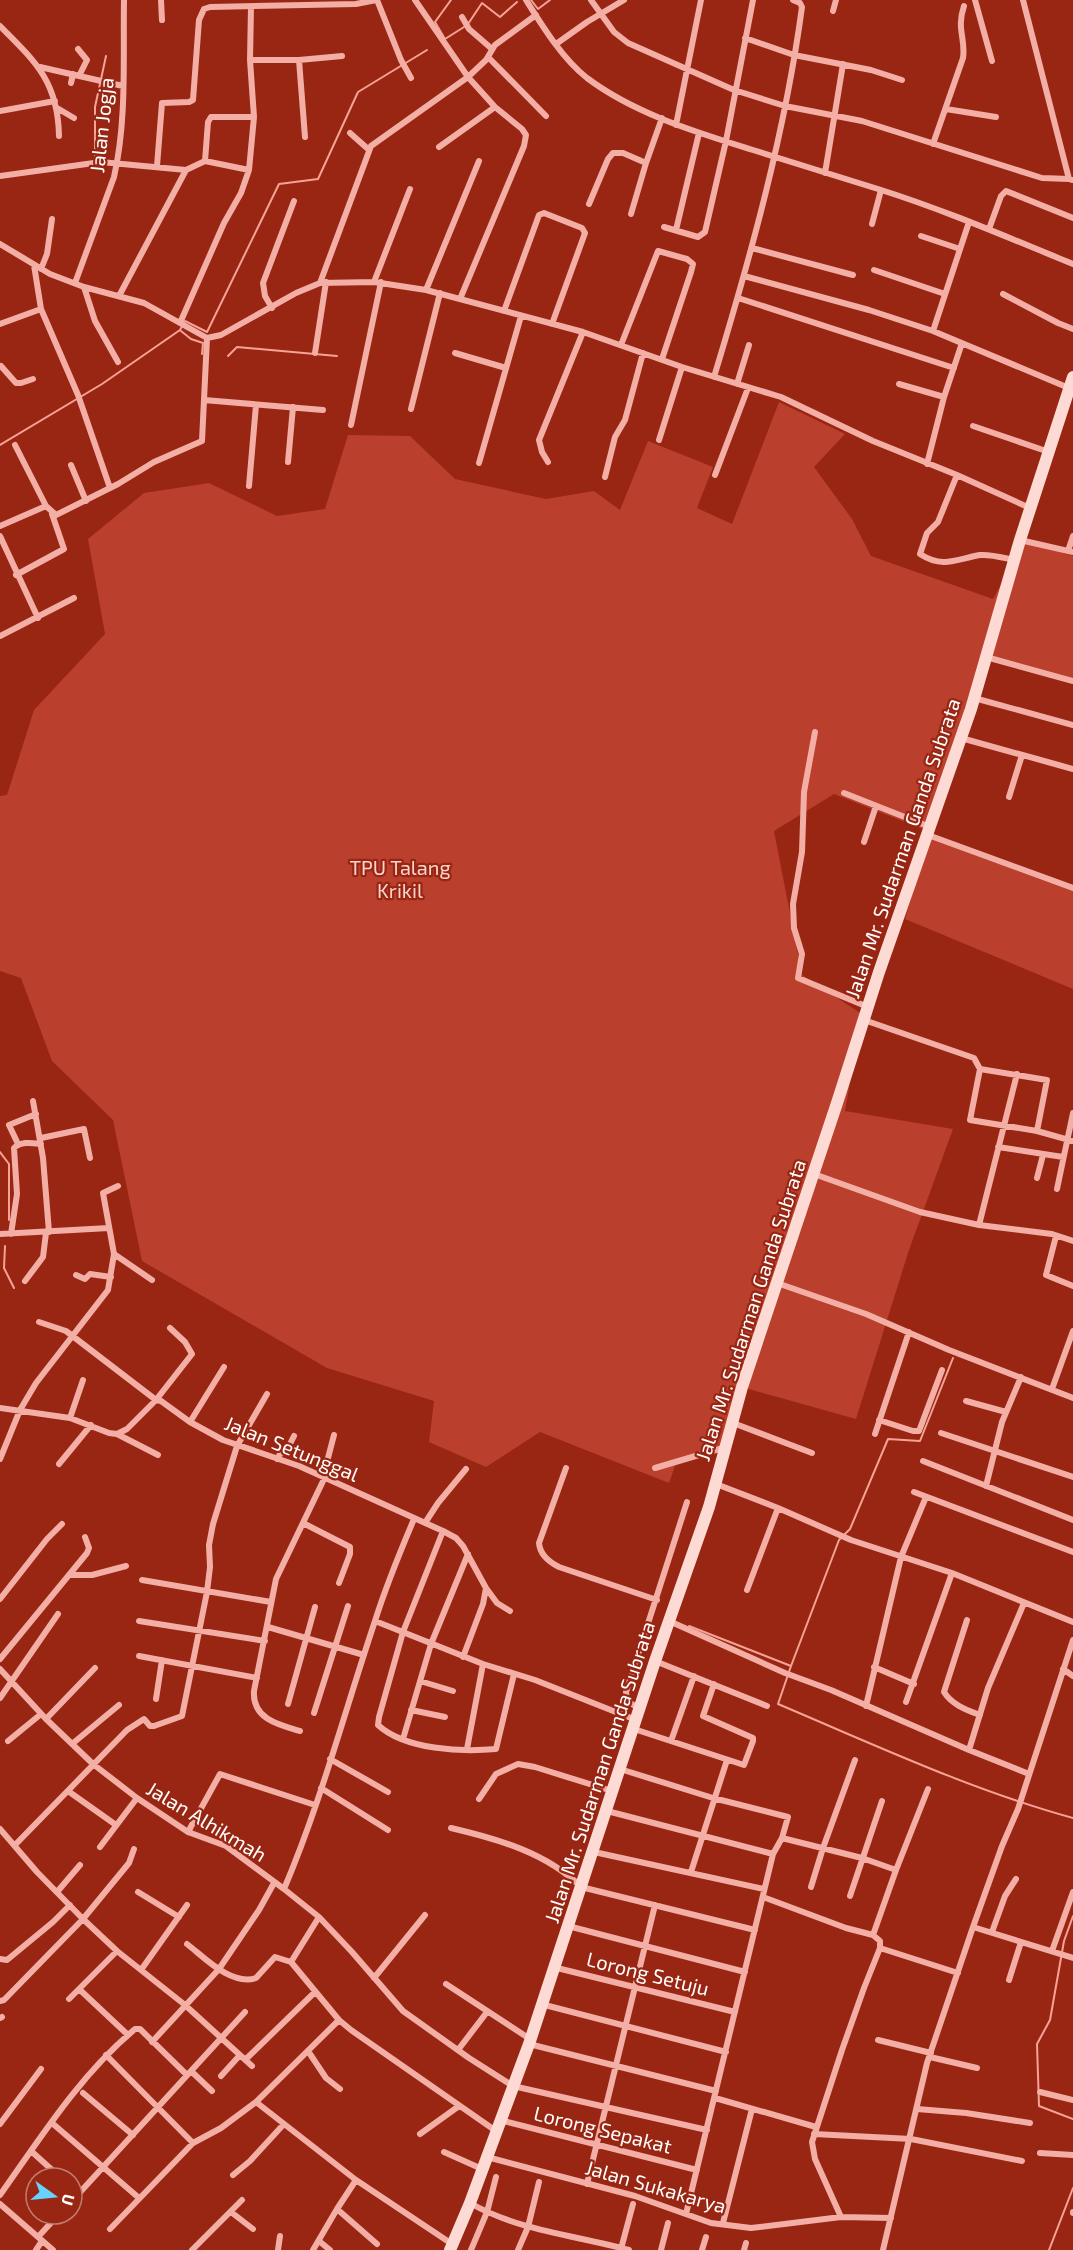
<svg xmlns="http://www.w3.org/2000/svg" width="1073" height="2250" font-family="'Exo 2',sans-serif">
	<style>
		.green { fill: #ba3f2d }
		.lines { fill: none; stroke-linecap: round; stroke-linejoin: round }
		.stream { stroke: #f6a297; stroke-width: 2 }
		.street { stroke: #f3afa5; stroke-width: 6 }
		.secondary { stroke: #fddad4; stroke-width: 12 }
		.labels { text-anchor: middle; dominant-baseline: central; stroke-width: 4.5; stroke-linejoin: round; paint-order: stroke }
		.street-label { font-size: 20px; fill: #fff; stroke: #982613 }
		.park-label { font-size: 20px; fill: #fdd3cd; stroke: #982613 }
	</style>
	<rect width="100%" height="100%" fill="#982613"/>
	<!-- green -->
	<path class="green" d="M779,402L845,434L814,467L852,519L871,556L993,599L1025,541L1073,556V679L985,655L923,829L834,794L774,831L802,975L862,1014L845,1111L953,1129L909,1250L856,1419L745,1388L723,1444L677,1460L669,1483L540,1432L486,1467L429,1442L434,1401L327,1368L142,1261L113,1120L52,1061L21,978L0,971V796L7,795L34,710L105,634L88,539L144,493L209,483L277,516L325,509L348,435L410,436L455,479L546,499L594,491L620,510L648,441L713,467L697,508L732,524Z
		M930,835L1073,888V989L905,919Z"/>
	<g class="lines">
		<!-- stream -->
		<path class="stream" d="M451,0L435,22L445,39L464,27
			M531,0L538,9L550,0
			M468,24L482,3L500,17L517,2
			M95,168V107L106,56
			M181,331L191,339L203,343L202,354
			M228,356L237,347L337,356
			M0,445L102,384L180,330L185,321L207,332L279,184L318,179L358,92L427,50
			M0,1152L9,1164V1220
			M5,1246L4,1268L14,1288
			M689,1626L791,1666L778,1704C875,1745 971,1790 1073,1818
			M791,1666L839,1540L850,1529L888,1439L920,1441L953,1358
			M1073,1916L1064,1941L1050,2020L1037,2044L1039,2106L1073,2119
			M1049,2250L1073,2188"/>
		<!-- street -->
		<path class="street" d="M161,0L162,20
			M377,0L401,60L411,78
			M415,0L468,77L495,107L522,129L526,135L524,146L460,299
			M526,0C543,27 562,58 587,78C635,114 696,132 753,150C795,163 837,176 878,189C945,210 1009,238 1073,264
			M591,0L614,32L628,43L734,90L785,106L862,121L1042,178L1069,179
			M975,0L992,61
			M1023,0L1069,179L1072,180
			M833,11L836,0
			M462,17L469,29L492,49
			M0,26C36,62 58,82 59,136
			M745,38L794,55L871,70L902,80
			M556,44L587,22L624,0
			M78,49L87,60L79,76
			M488,57L546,116
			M250,60H299L342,56
			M299,60L305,137
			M40,67L123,86
			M71,83L73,74
			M57,108L74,118
			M946,109L996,117
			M0,111L55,101
			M676,125L701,0
			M350,133L368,149
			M933,144L963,58C966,39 956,29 964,6
			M439,147L495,107
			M205,161L208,122L211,117H254
			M157,166L162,103L189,102L193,100L199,20L204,9L210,7L356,4L376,0
			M186,170L205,161L249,170
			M825,173L843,64
			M0,176L101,162L186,170L119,296
			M589,204L608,159L613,153H623L646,163L662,118
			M631,214L646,163
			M872,224L881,190
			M664,227L698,237L705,232L726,141L753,0
			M989,229L1001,196L1006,191L1073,218
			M676,230L699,133
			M921,236L960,249
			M0,244L50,274L84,287L144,303L207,338L221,335L296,293L320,283L374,282L426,290L583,332L682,367L781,397L873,441L957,475L1030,508
			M752,248L853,275
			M34,265L41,309L78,395L110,488
			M41,269L47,254L52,219
			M874,270L945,294
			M744,276L869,310L933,331L1069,388
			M374,282L410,189
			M75,283L114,177C127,120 123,59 124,0
			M320,283L371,146L468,77L486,60L495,45L536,15
			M84,287L95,321L118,362
			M426,290L479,161
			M1003,294L1058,323L1073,329
			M738,298L954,368
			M272,308L265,296L263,283L294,201
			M504,311L539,215L544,213L582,228L585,233L552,324
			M180,323L224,223L241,193L249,170L254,117L250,60L251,7
			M0,324L41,309
			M933,331L969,222
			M621,345L658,251L687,259L693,264L691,272L662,359
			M315,353L326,282
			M455,353L506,368
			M1,366L16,383H21L33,379
			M714,377C751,255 785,133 802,7L800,3L793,0
			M737,384L749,345
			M899,384L944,397
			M204,400L323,410
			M411,409L440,293
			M351,425L381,282
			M973,426L1049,452
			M659,440L682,367
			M15,445L46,506L56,515L118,484L154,462L202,441L207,338
			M288,462L293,407
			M548,462L542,452L539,440L583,332
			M479,463L521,316
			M927,464L944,397L962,343
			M71,465L86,501
			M715,475L748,388
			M957,475L938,522L927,533L920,554C943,569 957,559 980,555C991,554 1004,558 1014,560
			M605,477L615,437L625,420L643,353
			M249,486L256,405
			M0,526L46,506
			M0,536L38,618
			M1020,540L1073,552
			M1068,551L1073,536
			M16,575L64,549L52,514
			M0,636L74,598
			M986,657L1073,681
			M974,698L1073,725
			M815,732L804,792L802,852L793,904L794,928L802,954L798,978L868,1007
			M961,738L1073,769
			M844,793L930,827
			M1009,797L1022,755
			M928,835L1073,888
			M864,842L876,806
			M864,1020L974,1058L980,1069L970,1120L1037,1131L1073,1141
			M980,1069L1047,1080L1037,1131
			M33,1101L43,1158L49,1232
			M41,1138L84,1129L90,1158
			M18,1144L9,1125L36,1114
			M998,1147L1063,1157
			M814,1174L920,1212L979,1225L1052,1234L1073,1241
			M1037,1178L1043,1155
			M1057,1189L1073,1113
			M979,1225L1017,1074
			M0,1234L109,1228
			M11,1234L17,1194L14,1148C21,1141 32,1143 41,1144
			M1056,1236L1046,1275L1073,1286
			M114,1254L152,1280
			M76,1275L85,1279L90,1274L111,1277
			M25,1281L43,1257L46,1233
			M777,1283L866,1314L949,1350L1073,1398
			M39,1322L66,1331L156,1400L192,1354L185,1342L170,1328
			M1052,1389L1073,1331
			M966,1401L1006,1412
			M0,1408L70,1418L109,1433L117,1434L127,1429L156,1400L161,1401L190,1422L223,1440L299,1466L443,1531L456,1538L463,1546L486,1588L483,1604L463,1657
			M70,1418L83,1380
			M879,1420L913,1431H919L942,1370
			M190,1422L224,1367
			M733,1423L812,1453
			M941,1433L1073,1477
			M117,1434L158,1455
			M875,1434L909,1332
			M0,1459L20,1410L36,1383L108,1290L114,1254L103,1193L118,1186
			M277,1459L280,1454L286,1452L294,1436
			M923,1461L1073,1520
			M59,1464L91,1425
			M566,1468L539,1543C540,1555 549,1562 559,1567L657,1600
			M655,1468L726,1447
			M318,1474L328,1458L334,1435
			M716,1484L778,1508L851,1540L952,1573L1073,1622
			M986,1486L1002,1422L1021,1377
			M914,1492L1073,1552
			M303,1523L350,1547V1554L339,1583
			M425,1523L438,1503L466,1469
			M443,1531L403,1632L379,1717L378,1725C405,1750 462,1752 496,1749L514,1674
			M69,1575H92L126,1566
			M142,1580L271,1602
			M486,1588L497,1603L510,1611
			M747,1590L778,1508
			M0,1599L47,1539L62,1524
			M967,1620L944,1692C952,1705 967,1710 980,1715
			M139,1621L265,1641
			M375,1621L483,1664L535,1680L636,1720
			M669,1621L785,1673L831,1690L969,1750L1029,1774
			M268,1627L364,1655
			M139,1656L257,1678
			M0,1659L87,1553L89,1548L85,1537
			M655,1661L767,1706
			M874,1667L914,1684
			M0,1669L46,1719L93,1764L137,1798L188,1832L226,1846L284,1889L319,1917L352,1952L403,2011L469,2058L513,2086L707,2130
			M1063,1669L1073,1676
			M420,1681L453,1691
			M0,1698L58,1614
			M156,1699L162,1660
			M906,1702L952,1573
			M288,1704L315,1607
			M866,1706L901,1557L926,1497
			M640,1709L627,1701L626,1692L687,1502
			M411,1710L445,1717
			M314,1713L348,1606
			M46,1719L95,1668
			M634,1729L744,1765L753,1741V1738L703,1716L714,1684
			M300,1731C279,1725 252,1719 254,1691L276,1579L325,1477
			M403,1739L431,1644L468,1554
			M8,1741L41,1714
			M671,1741L694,1676
			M72,1744L119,1705
			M467,1749L483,1664
			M969,1750L988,1688L1024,1603
			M330,1759L388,1792
			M620,1769L713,1798L788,1817L782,1838L773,1854L686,2214
			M321,1788L388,1830
			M68,1791L116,1825
			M479,1799L496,1774L518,1764L535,1767L612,1791
			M607,1811L773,1854
			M451,1828C498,1839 547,1853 581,1887L755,1930
			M0,1829L37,1872L83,1919L117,1951L185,2005L252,2066
			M188,1832L220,1774L315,1805
			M782,1838L862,1858L896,1870
			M15,1845L127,1730L144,1719L150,1726H154L182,1716L207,1592L210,1567L209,1545L213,1524L237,1446L267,1394
			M100,1847L137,1798
			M594,1852L764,1889
			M691,1872L727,1760
			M811,1887L823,1848L855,1760
			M284,1889C321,1802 345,1710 375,1621C386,1586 400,1552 414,1519
			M57,1892L80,1865
			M138,1892L179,1917
			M850,1896L882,1801
			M763,1897L846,1928L873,1935L880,1941V1948L864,1988L842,2050L812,2142L815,2159L841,2217
			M568,1926L745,1972
			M973,1927L1073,1958
			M992,1932L1005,1896L1016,1879
			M873,1935L896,1870L928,1789
			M187,1944C205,1958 231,1986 256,1978L275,1957L291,1962L339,2020L351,2030L496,2131
			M880,1948L958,1973
			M1052,1951L1073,1892
			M0,1959L7,1960L53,1922L70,1905
			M291,1962L319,1917
			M553,1967L735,2012
			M141,1970L187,1905
			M374,1978L425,1915
			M1009,1980L1021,1942
			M446,1984L530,2039
			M79,1989L128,2035
			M69,1999L117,1951
			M0,2001L4,2000L83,1919L129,1863L134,1849
			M541,2004L726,2052
			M0,2018L2,2017
			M878,2040L931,2053
			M152,2042L219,1969L259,1910L274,1883
			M529,2044L716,2091
			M458,2050L487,2012
			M308,2051L326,2078L340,2089
			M106,2055L193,2143
			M930,2057L977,2068
			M245,2060L315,1992
			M191,2071L212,2091
			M221,2076L240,2055
			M1040,2092L1073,2100
			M83,2093L133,2135
			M715,2098L816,2127
			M256,2102L356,2180L452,2244
			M917,2109L966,2113L1030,2123
			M500,2120L697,2170
			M52,2123L139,2198
			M0,2124L41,2069
			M420,2134L459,2106
			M814,2134L911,2139L1022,2161
			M31,2151L61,2178
			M444,2152L482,2169
			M1040,2153L1073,2155
			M487,2157L635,2196L711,2223L751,2228L841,2217L891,2218
			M233,2175L250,2161L283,2125
			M587,2184L655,1905
			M0,2195C41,2137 80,2075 135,2029H140L187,2075
			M72,2201L245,2012
			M470,2203C519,2231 575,2235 629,2250
			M0,2204L53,2250
			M337,2209L377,2244
			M231,2212L253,2229
			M1073,2212V2213
			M723,2223L752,2109
			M110,2229L193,2143L221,2128L256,2102L339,2020
			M38,2237L59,2214
			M319,2241L330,2250
			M621,2249L633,2204
			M36,2250L42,2241
			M192,2250L242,2200
			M278,2250L280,2236
			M313,2250L337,2209L356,2180
			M471,2250L487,2212L496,2177
			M518,2250L528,2227L539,2182
			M661,2250L668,2223
			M702,2250L706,2237
			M744,2250L746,2243
			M883,2250L927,2063L973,1927L1002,1846L1018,1809L1073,1640"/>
		<!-- secondary -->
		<path class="secondary" d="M450,2250L470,2203L529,2044L655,1661L709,1507L742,1387L837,1103L879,972L971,709L1020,540L1073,377"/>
	</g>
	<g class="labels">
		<!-- street labels -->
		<g class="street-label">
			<text transform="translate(101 125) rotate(-84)">Jalan Jogja</text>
			<text transform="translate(902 848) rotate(-71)">Jalan Mr. Sudarman Ganda Subrata</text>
			<text transform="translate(750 1310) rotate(-72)">Jalan Mr. Sudarman Ganda Subrata</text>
			<text transform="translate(292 1448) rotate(22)">Jalan Setunggal</text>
			<text transform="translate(599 1772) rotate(-72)">Jalan Mr. Sudarman Ganda Subrata</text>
			<text transform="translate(207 1821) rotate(31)">Jalan Alhikmah</text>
			<text transform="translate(648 1973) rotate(14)">Lorong Setuju</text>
			<text transform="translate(603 2129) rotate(14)">Lorong Sepakat</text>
			<text transform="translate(656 2186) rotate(16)">Jalan Sukakarya</text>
		</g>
		<!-- park labels -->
		<g class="park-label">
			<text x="400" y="867">TPU Talang<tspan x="400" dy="23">Krikil</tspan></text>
		</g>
	</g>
	<!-- north arrow -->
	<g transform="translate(54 2196) rotate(105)"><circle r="28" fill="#982613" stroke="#c17d71" stroke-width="1.5"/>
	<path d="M0-4.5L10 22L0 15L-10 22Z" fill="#67d2ff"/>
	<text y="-9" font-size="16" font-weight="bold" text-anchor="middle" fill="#ffffff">U</text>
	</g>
</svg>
